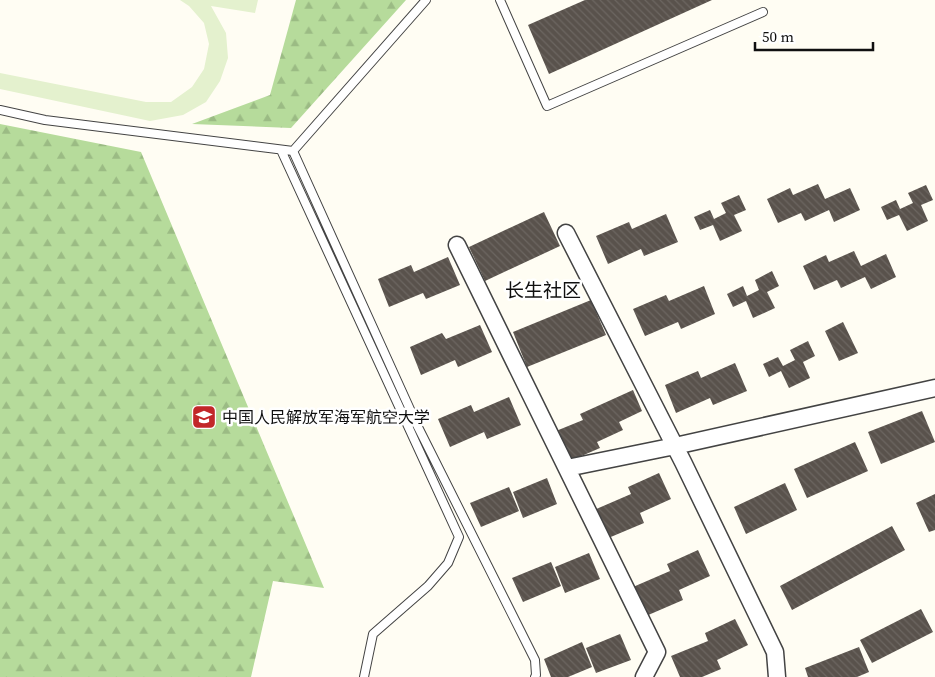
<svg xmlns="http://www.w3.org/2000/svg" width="935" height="677" font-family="'Source Serif 4','Noto Sans SC',serif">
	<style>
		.forest { fill: url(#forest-firs) }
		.pitch { fill: #e4f1ce }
		.building { fill: url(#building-back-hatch) }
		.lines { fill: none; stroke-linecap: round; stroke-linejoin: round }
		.service-casing { stroke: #434343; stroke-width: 10 }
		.minor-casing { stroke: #434343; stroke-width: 19 }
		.service { stroke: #fff; stroke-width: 8 }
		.minor { stroke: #fff; stroke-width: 16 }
		.labels { text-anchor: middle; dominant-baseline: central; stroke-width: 5; stroke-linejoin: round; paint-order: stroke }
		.poi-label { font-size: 16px; fill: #101010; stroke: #fff; text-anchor: start }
		.quarter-label { font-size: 19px; fill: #101010; stroke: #fff }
	</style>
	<defs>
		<pattern id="forest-firs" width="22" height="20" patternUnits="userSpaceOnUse" patternTransform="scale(1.25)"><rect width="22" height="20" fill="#b6db9b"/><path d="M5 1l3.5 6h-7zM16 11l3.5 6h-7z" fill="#9bbb84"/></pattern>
		<pattern id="building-back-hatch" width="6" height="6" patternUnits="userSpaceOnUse" patternTransform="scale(1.25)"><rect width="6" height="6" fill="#59524c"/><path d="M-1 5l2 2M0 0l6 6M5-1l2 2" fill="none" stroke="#6c6661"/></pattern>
	</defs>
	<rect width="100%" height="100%" fill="#fffdf3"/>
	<!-- forest -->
	<path class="forest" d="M296,0H406L291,128L192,124L270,95Z
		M0,124L141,152L324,588L273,581L251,677H0Z"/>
	<!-- pitch -->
	<path class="pitch" d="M180,0H258L255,13L211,6L226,33L228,58L220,81L206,102L183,115L150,121L0,89V73L146,102H171L192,87L204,69L209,44L204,23L189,6Z"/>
	<!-- building -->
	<path class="building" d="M585,0H712L549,74L528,25Z
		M818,184L825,199L850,188L860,210L834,222L829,210L805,221L801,213L778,223L767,199L790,188L793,195Z
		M926,185L933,200L921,205L928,221L907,231L899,215L887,220L881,207L896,200L900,209L913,203L908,193Z
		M739,195L746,210L734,215L742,231L720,241L713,225L700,230L694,217L710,210L714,219L726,213L721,203Z
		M544,212L560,246L485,281L469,247Z
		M666,214L678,242L644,256L641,249L608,264L596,236L629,222L632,229Z
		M854,251L861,266L886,254L896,277L871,289L865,277L841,288L837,280L814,290L803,266L826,255L829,262Z
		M448,257L460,285L426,299L423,293L389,307L378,279L411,265L414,272Z
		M772,271L779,286L767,292L775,308L753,318L746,301L733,307L727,294L743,286L747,296L759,290L755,280Z
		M704,286L715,314L681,329L678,322L645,336L633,309L666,295L669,301Z
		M591,300L606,335L527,367L513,332Z
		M843,322L858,353L839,361L825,331Z
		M480,325L492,352L458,367L455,360L421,375L410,347L442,333L446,339Z
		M808,341L815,356L803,362L810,378L789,388L781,371L769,377L763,364L778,357L783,366L795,360L790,350Z
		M735,363L747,391L713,405L710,398L676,413L665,385L698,371L701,378Z
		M633,390L642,411L619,422L623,430L597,442L600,448L570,461L556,431L583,420L580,414Z
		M509,397L521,425L487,439L484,432L450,447L438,419L471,405L474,412Z
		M922,411L935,442L881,464L868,432Z
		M855,442L868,471L807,498L794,469Z
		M659,473L671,499L640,513L644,523L606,539L594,510L631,494L628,487Z
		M547,478L557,504L523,518L513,492Z
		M785,483L797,510L746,534L734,507Z
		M509,487L519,511L481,527L470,503Z
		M935,494V530L929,532L916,503Z
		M892,526L905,550L792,610L780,586Z
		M698,550L710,576L679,590L683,600L646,616L633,587L670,571L667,564Z
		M589,553L600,579L565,593L555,567Z
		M551,562L561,586L523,602L512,578Z
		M921,609L933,632L872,663L860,640Z
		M735,619L748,645L717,660L721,669L702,677H680L671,656L708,641L705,633Z
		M620,634L631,660L596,673L586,648Z
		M582,642L592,667L568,677H551L544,659Z
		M859,647L869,672L857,677H808L805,668Z"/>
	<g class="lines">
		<defs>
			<path id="service" d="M500,0L547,106L763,12
				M0,110L45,120L293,151L426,0
				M281,150L459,537L448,563L428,586L373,634L364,677
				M293,151L418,427L535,660L536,675L535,677"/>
			<path id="minor" d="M566,233L683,462L775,652L777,677
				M457,245L657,652L644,677
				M567,468L675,446L935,388"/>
		</defs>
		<!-- service casing -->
		<use href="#service" class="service-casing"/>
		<!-- minor casing -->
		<use href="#minor" class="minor-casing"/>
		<!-- service -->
		<use href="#service" class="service"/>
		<!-- minor -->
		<use href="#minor" class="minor"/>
	</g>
	<!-- icons -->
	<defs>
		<symbol id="university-square" viewBox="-11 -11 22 22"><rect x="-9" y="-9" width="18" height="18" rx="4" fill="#c22729" stroke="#fff"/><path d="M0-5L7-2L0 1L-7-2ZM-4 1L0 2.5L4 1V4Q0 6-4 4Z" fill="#fff"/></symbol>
	</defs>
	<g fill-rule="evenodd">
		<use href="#university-square" x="190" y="403" width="28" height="28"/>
	</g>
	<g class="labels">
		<!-- poi labels -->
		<g class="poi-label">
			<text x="222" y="417">中国人民解放军海军航空大学</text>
		</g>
		<!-- quarter labels -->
		<g class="quarter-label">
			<text x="543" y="290">长生社区</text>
		</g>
	</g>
	<!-- scale -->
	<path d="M755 42v8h118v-8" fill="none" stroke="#101010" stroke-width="2.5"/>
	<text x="762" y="42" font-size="15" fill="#101010" stroke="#ffffff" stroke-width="4" paint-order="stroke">50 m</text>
</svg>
